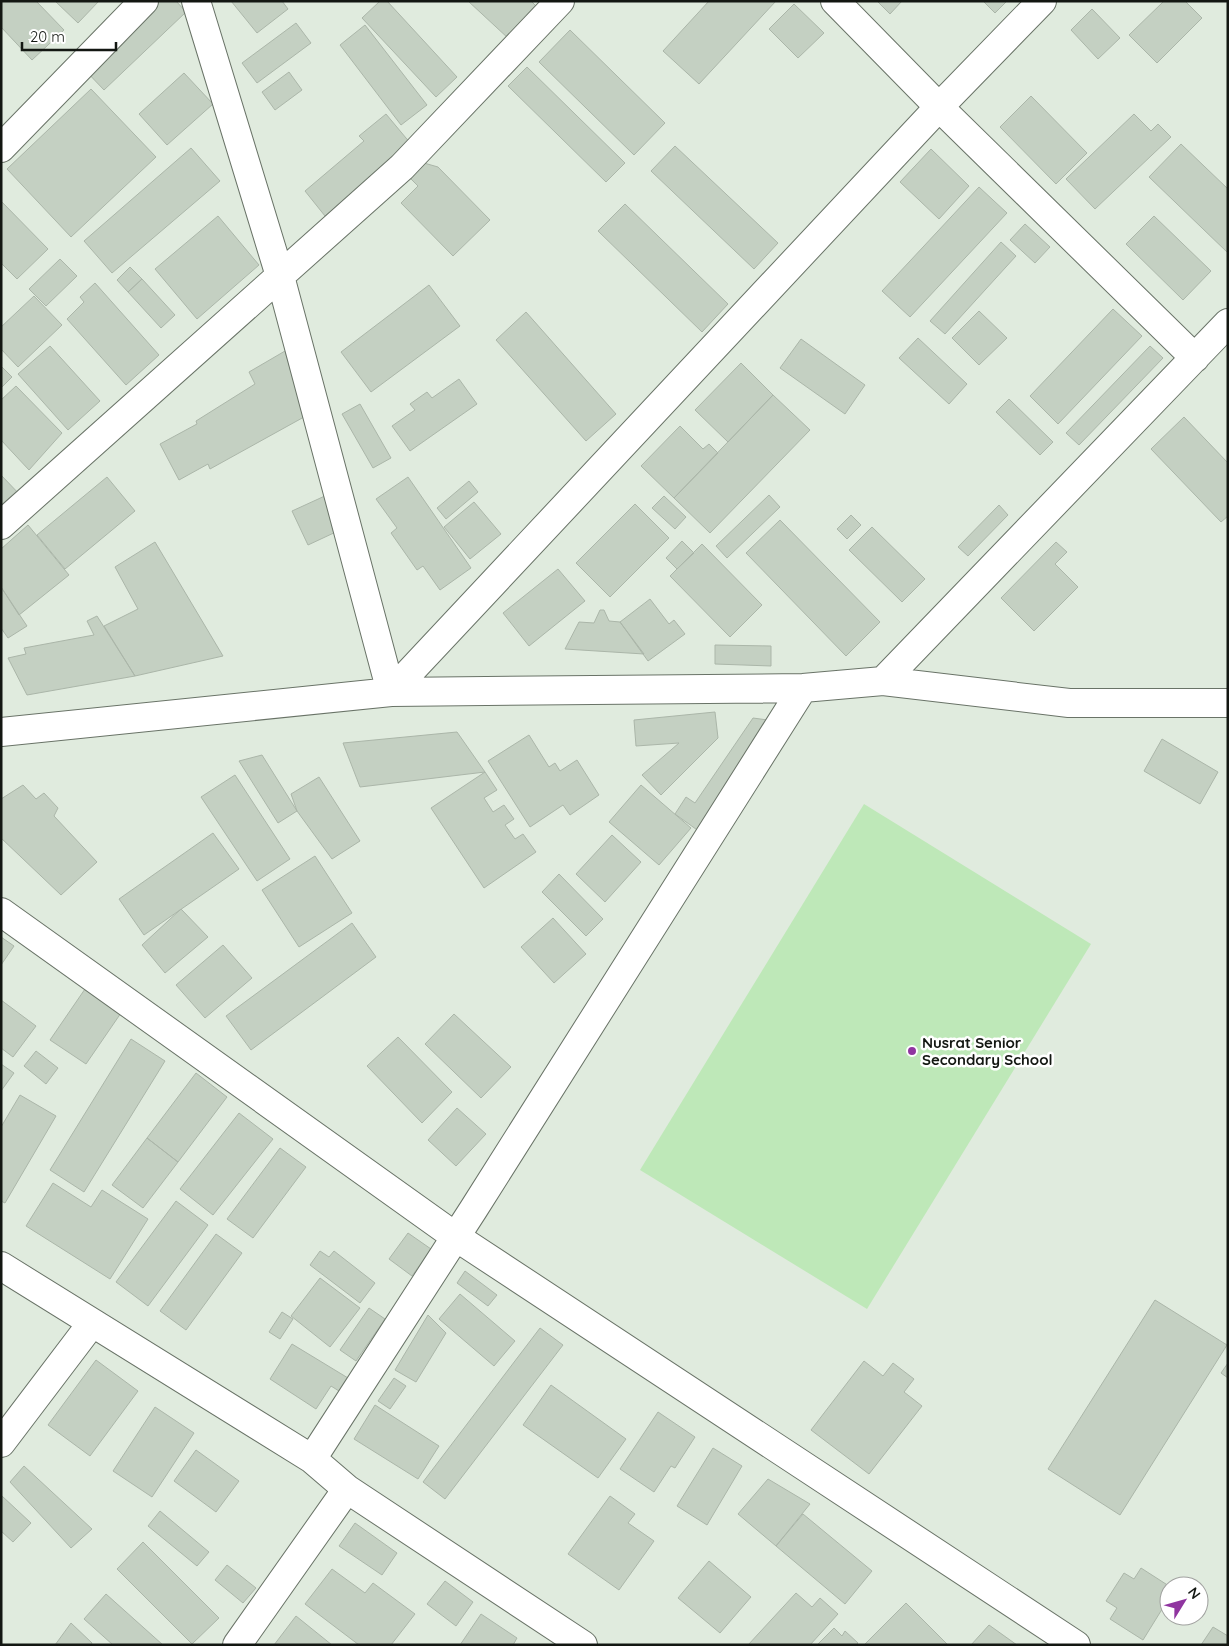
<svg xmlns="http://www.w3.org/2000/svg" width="1229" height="1646" font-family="Quicksand,sans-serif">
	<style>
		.green { fill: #bee8b8 }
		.building { fill: #c4d0c2; stroke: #abb6a9 }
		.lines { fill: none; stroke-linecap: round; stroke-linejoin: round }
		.minor-casing { stroke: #697367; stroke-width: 30 }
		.minor { stroke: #fff; stroke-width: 28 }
		.poi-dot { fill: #9035a0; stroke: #fff; stroke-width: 2 }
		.labels { text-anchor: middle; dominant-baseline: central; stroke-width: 5; stroke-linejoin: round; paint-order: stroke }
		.poi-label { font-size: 15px; font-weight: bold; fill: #131712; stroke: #fff; text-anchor: start }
	</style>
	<rect width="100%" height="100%" fill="#e0ebde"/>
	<!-- green -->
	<path class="green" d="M864,804L1091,944L867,1309L640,1170Z"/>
	<!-- building -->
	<path class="building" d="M1,1H36L64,30L32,60L1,27Z
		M55,1H99L78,23Z
		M155,1H176L186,12L104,90L84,69Z
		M231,1H282L288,9L257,33Z
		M380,1H387L457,77L436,97L362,18Z
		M468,1H531L537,7L509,39Z
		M709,1H776L699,84L663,51Z
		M877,1H902L890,14Z
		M983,1H1007L995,13Z
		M1164,1H1185L1202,18L1157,63L1129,35Z
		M794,4L824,33L798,58L769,29Z
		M1092,9L1120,38L1098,59L1071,30Z
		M296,23L311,43L257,83L242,63Z
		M365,25L427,105L401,125L340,45Z
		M570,30L665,123L634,155L539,62Z
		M527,67L625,163L606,182L508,86Z
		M289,72L302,90L275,110L262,92Z
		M184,73L213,104L167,145L139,114Z
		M91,89L156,157L71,237L7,169Z
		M1031,96L1087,153L1056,184L1000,127Z
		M386,114L411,144L325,216L305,191L364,141L359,136Z
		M1134,114L1151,131L1158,124L1171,137L1095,209L1066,179Z
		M1181,144L1228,189V253L1149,177Z
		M675,146L778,243L754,269L651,171Z
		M191,148L220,181L112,273L84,241Z
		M931,149L969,186L939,219L900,182Z
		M424,163L438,167L490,220L453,256L401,203L418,186L409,177Z
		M979,187L1007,213L910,317L882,291Z
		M1,201L48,249L17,279L1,263Z
		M625,204L728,304L702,332L598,231Z
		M218,216L259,265L197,319L155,269Z
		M1154,216L1211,271L1183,300L1126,244Z
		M1025,224L1050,247L1035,263L1010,240Z
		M1001,242L1016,256L945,334L930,321Z
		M60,259L77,276L46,306L29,289Z
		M130,267L142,279L128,292L117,280Z
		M142,279L175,315L161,328L128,292Z
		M95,283L159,355L126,385L67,319L84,302L80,297Z
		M429,285L460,326L371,392L341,352Z
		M34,296L62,325L18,367L1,349V327Z
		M1113,309L1142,336L1058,424L1030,396Z
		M979,311L1007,338L979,365L952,338Z
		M526,312L616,414L586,441L496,340Z
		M918,338L967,384L949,404L899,358Z
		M801,339L865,385L845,414L780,368Z
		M50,346L100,401L68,430L18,374Z
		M1150,346L1163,358L1079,445L1066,433Z
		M285,351L304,417L210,469L208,464L179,480L160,444L197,424L196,421L255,384L249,372Z
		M741,363L773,395L728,442L695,410Z
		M1,366L12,377L1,388Z
		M459,379L477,404L410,451L392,426L415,410L410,404L427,392L432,398Z
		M16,386L62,433L29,470L1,440V400Z
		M773,395L810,430L710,533L674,498Z
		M1009,399L1053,442L1040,455L996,412Z
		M360,404L391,458L373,468L342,414Z
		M1184,417L1228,463V516L1221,522L1151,449Z
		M680,426L703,449L709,444L718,453L674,498L641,466Z
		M1,475L23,498L1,517Z
		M107,477L135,511L65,569L37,535Z
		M408,477L471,568L440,590L423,566L417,570L391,533L397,528L376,499Z
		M469,481L478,492L446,519L437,508Z
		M327,495L338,531L308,545L292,511Z
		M769,495L780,507L727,558L716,546Z
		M664,496L686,517L675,529L652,508Z
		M474,502L501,534L470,559L444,527Z
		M635,504L669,538L610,597L576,563Z
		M999,505L1008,515L968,556L958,547Z
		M851,515L861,525L847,539L837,529Z
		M780,520L880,622L846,656L746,553Z
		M28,525L69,575L19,615L1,587V549Z
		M872,527L925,579L902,602L849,550Z
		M682,541L694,553L677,569L666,558Z
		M155,542L223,656L135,676L104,626L138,609L115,567Z
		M1056,542L1067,552L1055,564L1078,587L1034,631L1001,598Z
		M702,544L762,605L730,637L670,576Z
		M558,569L585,601L529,646L503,613Z
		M1,587L27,626L8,638L1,628Z
		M650,599L669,624L674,620L685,634L648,661L620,622Z
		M600,610H604L609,621L620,622L644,654L565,649L579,622L594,623Z
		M97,616L135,676L27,695L8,658L26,654L24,648L94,635L87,621Z
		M715,645L771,646V666L715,664Z
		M715,712L718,738L661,795L642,775L679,743L636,746L634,720Z
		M753,718L775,721L700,832L675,814L686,797L695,803Z
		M457,732L485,772L360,787L343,743Z
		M529,735L549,767L555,763L560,771L577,760L599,795L570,815L563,805L530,827L488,761Z
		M1162,739L1218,772L1200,804L1144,771Z
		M262,755L297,811L278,823L239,761Z
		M485,772L497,790L484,798L493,812L504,805L514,819L505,825L515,839L523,834L536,852L484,888L431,808Z
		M235,775L290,859L257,881L201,797Z
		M319,777L360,841L332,859L297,811L291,794Z
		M23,785L36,799L44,793L58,808L54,816L97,862L61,895L1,838V799Z
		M641,785L691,828L659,865L609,822Z
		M213,833L239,869L144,935L119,899Z
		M612,835L641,862L605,902L576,874Z
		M315,856L352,913L299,947L262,890Z
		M559,874L603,919L586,936L542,892Z
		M181,909L208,937L165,973L142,945Z
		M553,918L586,954L554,983L521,947Z
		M352,923L376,957L251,1050L226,1016Z
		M1,937L14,946L1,965Z
		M223,945L252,978L205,1018L176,985Z
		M85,989L121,1013L86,1064L50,1040Z
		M1,1000L36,1026L13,1057L1,1048Z
		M454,1014L511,1067L481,1098L425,1044Z
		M398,1037L452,1092L422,1123L367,1066Z
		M131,1039L165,1061L84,1192L50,1170Z
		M36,1051L58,1068L46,1084L24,1066Z
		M1,1064L14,1073L1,1091Z
		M196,1073L227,1097L178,1162L147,1138Z
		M20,1095L56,1116L5,1203L1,1201V1127Z
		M457,1108L486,1134L456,1166L428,1140Z
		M239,1113L273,1139L213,1215L180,1189Z
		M147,1138L178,1162L143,1208L112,1185Z
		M280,1148L306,1167L253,1238L227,1219Z
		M53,1183L91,1207L102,1190L148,1219L110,1279L26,1226Z
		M176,1201L208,1225L148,1306L116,1282Z
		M408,1233L431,1249L412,1276L389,1259Z
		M216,1234L242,1253L186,1330L160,1311Z
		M320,1251L329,1257L334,1251L375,1283L360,1303L310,1265Z
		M465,1271L497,1295L488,1306L457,1283Z
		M320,1278L360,1308L330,1347L291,1316Z
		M460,1294L515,1341L494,1366L439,1319Z
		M1155,1300L1227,1345L1120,1515L1048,1469Z
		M369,1308L385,1319L356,1361L340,1350Z
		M282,1312L293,1319L280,1339L269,1332Z
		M428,1315L446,1333L416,1382L395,1370Z
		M540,1328L563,1345L445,1499L423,1482Z
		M292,1344L348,1378L339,1391L331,1386L316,1409L270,1379Z
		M96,1360L138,1391L90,1456L48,1425Z
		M864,1361L883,1376L893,1363L914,1379L904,1392L922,1406L869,1474L811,1430Z
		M1228,1363V1378L1221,1373Z
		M394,1378L406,1386L390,1409L378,1401Z
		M551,1385L626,1439L598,1478L523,1425Z
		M375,1405L439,1446L418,1479L354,1439Z
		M155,1407L194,1433L152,1497L113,1471Z
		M658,1412L695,1437L675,1468L671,1466L654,1492L620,1469Z
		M713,1448L742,1466L707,1525L677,1506Z
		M196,1450L239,1481L216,1512L174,1481Z
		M24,1466L92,1529L71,1548L10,1482Z
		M768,1479L810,1504L776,1546L738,1514Z
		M2,1496L31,1523L13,1542L1,1531Z
		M610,1496L635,1514L628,1523L654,1541L619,1590L568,1554Z
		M160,1511L209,1552L197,1566L148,1526Z
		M803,1514L872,1571L845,1604L776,1546Z
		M355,1523L397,1553L382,1575L339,1546Z
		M143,1542L219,1618L192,1644L117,1569Z
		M709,1561L751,1597L720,1633L678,1598Z
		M227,1565L256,1588L243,1603L215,1580Z
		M1141,1568L1169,1586V1598L1143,1640L1110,1619L1117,1608L1106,1601L1124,1573L1134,1579Z
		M332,1569L365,1593L373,1583L415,1614L391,1645H359L305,1604Z
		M445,1581L473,1602L456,1626L427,1604Z
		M796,1593L812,1607L820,1598L838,1614L810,1645H748Z
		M106,1594L163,1645H113L84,1619Z
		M906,1603L948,1645H864Z
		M481,1614L517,1638L513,1645H460Z
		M296,1616L332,1645H274Z
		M71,1623L92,1643L91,1645H55Z
		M989,1625L1017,1645H971Z
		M1213,1627L1228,1636V1645H1201Z
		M834,1628L842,1636L845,1631L858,1643L856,1645H817Z"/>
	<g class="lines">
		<defs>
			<path id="minor" d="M196,1L280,276L391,692
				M835,1L939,107L1195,358
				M1,148L144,1
				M1,525L402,167L560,1
				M883,681L1228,323
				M391,692L939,107L1042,1
				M1,732L391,692L803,688L883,681L1069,703H1228
				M1,912L456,1237L1076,1645
				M1,1266L312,1459L347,1489L583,1645
				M1,1443L92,1323
				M312,1459L473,1210L803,688
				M237,1645L347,1489"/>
		</defs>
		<!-- minor casing -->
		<use href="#minor" class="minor-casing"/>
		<!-- minor -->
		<use href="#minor" class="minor"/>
	</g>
	<!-- markers -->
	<circle class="poi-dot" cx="912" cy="1051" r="5"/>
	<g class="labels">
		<!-- poi labels -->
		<g class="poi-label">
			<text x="922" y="1042">Nusrat Senior<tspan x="922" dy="17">Secondary School</tspan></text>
		</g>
	</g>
	<!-- border -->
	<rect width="1229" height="1646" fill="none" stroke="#131712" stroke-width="5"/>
	<!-- north arrow -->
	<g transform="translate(1184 1601) rotate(53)"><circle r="24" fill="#ffffff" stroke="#a1a2a0"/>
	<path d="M0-4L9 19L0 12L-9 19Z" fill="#9035a0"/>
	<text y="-8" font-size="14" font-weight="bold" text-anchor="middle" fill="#131712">N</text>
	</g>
	<!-- scale -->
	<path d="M22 42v8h94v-8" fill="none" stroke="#131712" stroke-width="2.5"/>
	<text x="30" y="42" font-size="15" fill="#131712" stroke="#ffffff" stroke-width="4" paint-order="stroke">20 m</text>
</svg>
